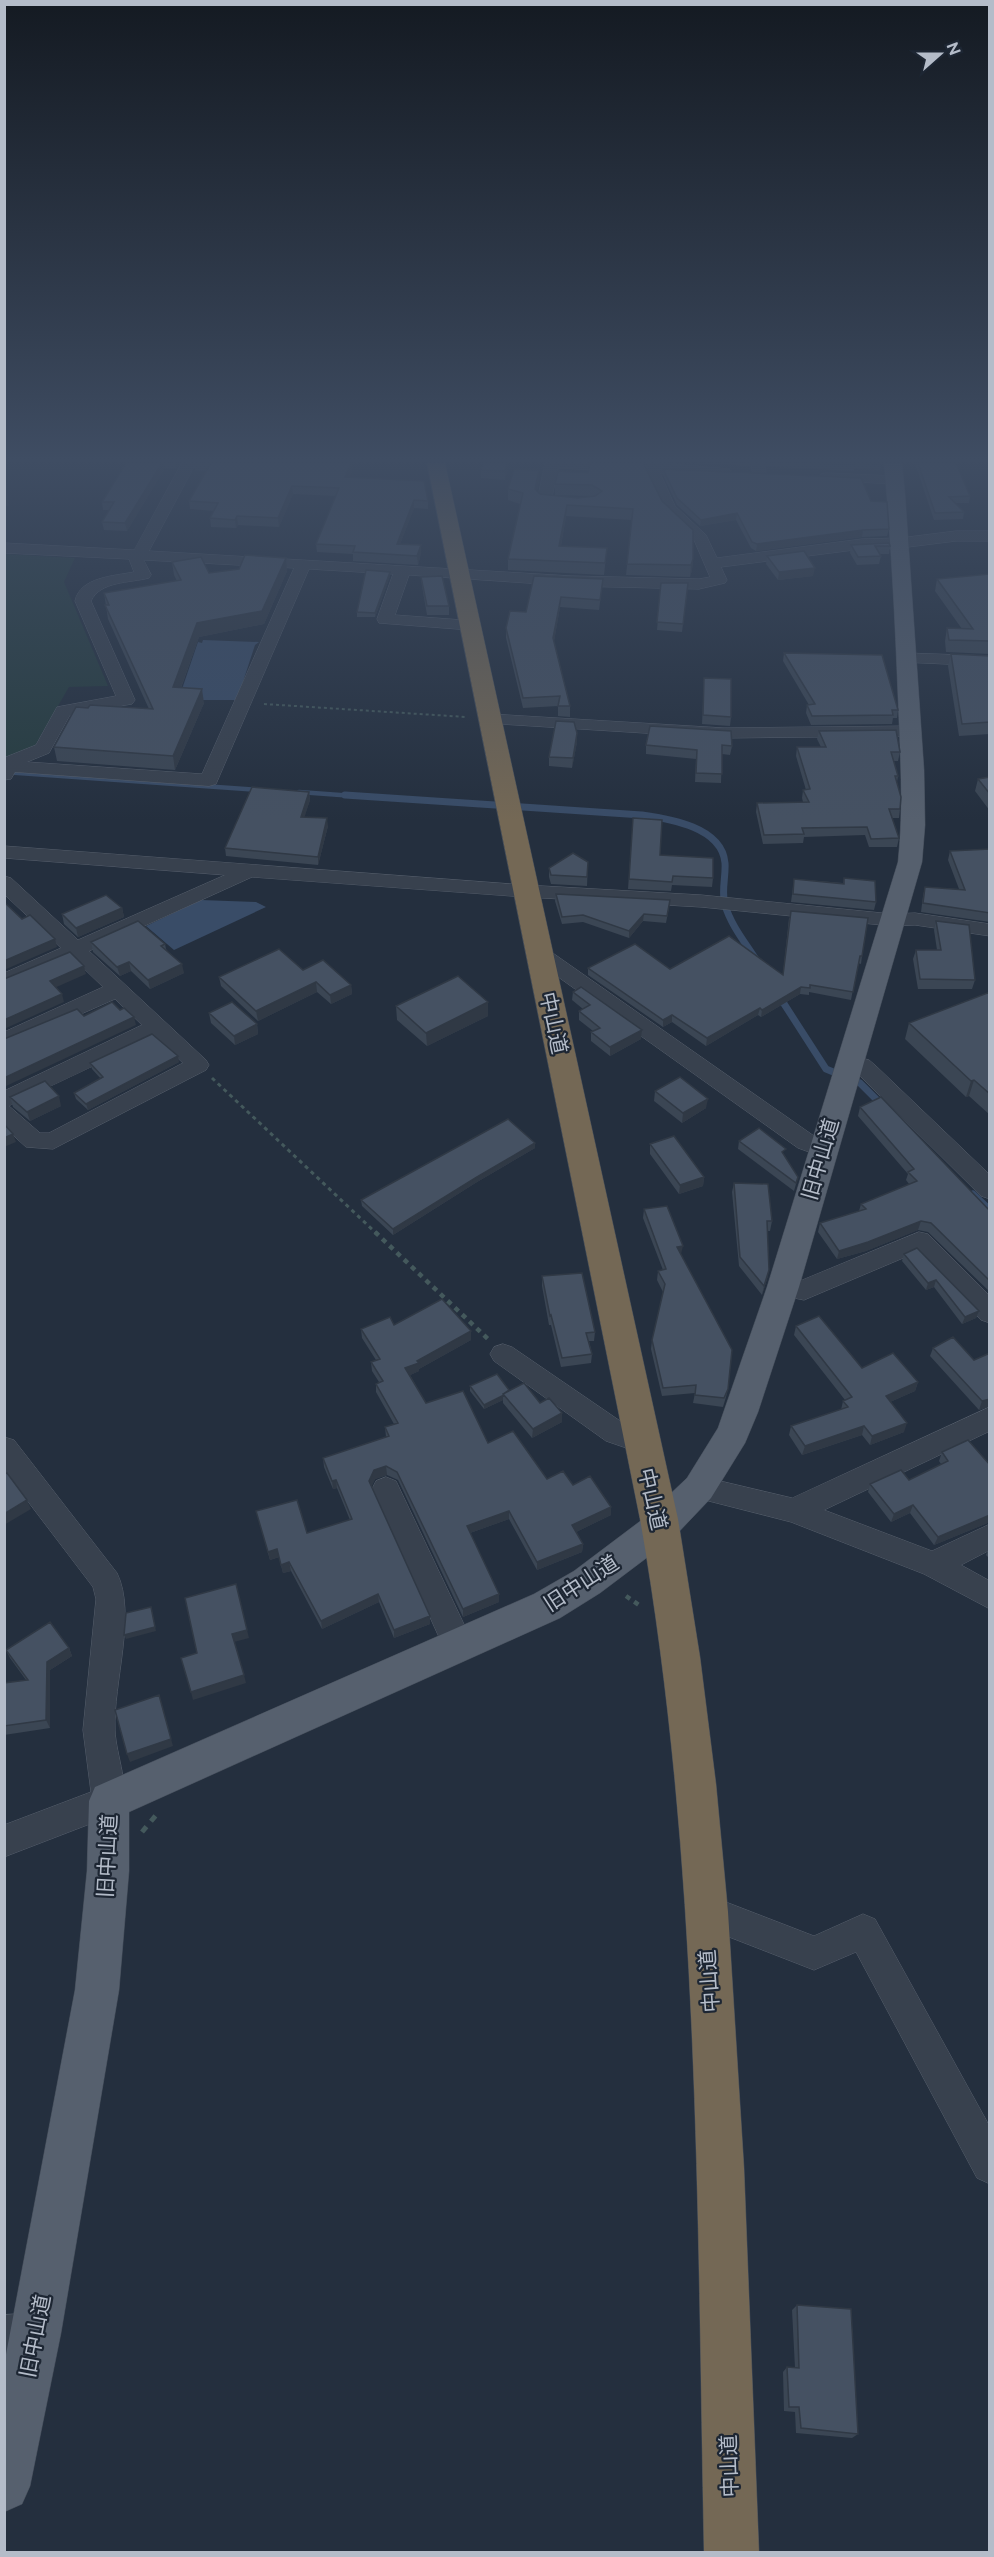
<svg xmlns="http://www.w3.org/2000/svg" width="994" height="2557" font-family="Raleway,'Noto Sans JP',sans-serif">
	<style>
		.green { fill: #263c3f }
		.water { fill: #394c67 }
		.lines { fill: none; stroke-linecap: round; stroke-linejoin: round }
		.stream-far1 { stroke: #394c67; stroke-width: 4.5 }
		.stream { stroke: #394c67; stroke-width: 7 }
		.minor-casing { stroke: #565f6c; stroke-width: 1 }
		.major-casing { stroke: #414a57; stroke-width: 1 }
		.highway-casing { stroke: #434c59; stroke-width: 1 }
		.path-far3 { stroke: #44595c; stroke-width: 2; stroke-dasharray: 3 3; stroke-linecap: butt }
		.path-far2 { stroke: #44595c; stroke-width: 3; stroke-dasharray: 4 4; stroke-linecap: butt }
		.path-far1 { stroke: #44595c; stroke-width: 4.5; stroke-dasharray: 5 5; stroke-linecap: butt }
		.path { stroke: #44595c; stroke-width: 5; stroke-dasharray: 7 7; stroke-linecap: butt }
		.minor { fill: #38414e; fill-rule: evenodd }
		.major { fill: #56606e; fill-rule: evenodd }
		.highway { fill: #746855; fill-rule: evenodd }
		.wall { fill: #3b4654 }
		.shaded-wall { fill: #303945 }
		.building { fill: #455162; stroke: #303945; stroke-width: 1.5 }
		.labels { text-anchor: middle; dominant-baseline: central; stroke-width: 4.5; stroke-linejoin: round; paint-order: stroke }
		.street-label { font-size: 21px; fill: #b4bcc9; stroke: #1d2633 }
	</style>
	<rect width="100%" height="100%" fill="#242f3e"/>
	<!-- green -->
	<path class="green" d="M4,554L75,558L64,582L108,686L69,687L33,749L5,761Z"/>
	<!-- water -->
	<path class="water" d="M203,640L259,642L255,645L237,700H193L180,695L198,642L202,643Z
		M201,900L256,902L266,907L174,950L146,926Z"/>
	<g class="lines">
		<!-- stream-far1 -->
		<path class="stream-far1" d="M4,772L260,790
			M299,792L368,797"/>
		<!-- stream -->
		<path class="stream" d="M345,795L642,815C670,819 722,827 725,863C726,877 721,891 725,905C731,925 744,941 755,958
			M779,996L826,1069L860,1083L883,1106
			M973,1194L990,1210"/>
		<defs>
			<path id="minor" d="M182,463H196L149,551L572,576L699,579L710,577L694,540L663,511L645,472L558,468L552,497L571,498L578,502C571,510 544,509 537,501L545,463H660L729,469L731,472L729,475L724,476L660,473L675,506L706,535L717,558L862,539L900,538L956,531H990V541H956L900,548L862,549L721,567L727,580L725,583L699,589L572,586L409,575L395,615L476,621L478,625L476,629L470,630L379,623L377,619L393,574L309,569L216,784L209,786L15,772L11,779L4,780L6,757L36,745L57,707L116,696L75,601C80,577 114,576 134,572L129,559L4,553V543L134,550ZM144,560L294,568L202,774L27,762L49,753L70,715L126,705L132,704L135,700L91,601C100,581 130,583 149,578L151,575Z
				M751,463H765L766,474L764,477H754Z
				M826,473L895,476L902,480L895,484L821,480L819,477L821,474Z
				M907,653L990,656V666L901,662L898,658L901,654Z
				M490,714L724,728L910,726L916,727L919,731L916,735L910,736L724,738L484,723L481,719L484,715Z
				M4,846L525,885L701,895L892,914L915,913L990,924V936L915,925L892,926L701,907L525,897L252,877L89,951L206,1060L209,1065L206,1070L53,1149L26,1147L4,1127V1091L142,1025L115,999L4,1048V1032L103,987L73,958L4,988V973L61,948L4,894V876L11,878L78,940L225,875L4,858ZM155,1037L183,1063L49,1133H40L9,1106Z
				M540,947L547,949L814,1136L831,1143L835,1149L831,1155L823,1157L798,1148L533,959L529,954L533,949Z
				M849,1055L869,1060L876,1066L990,1175V1199L981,1196L860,1076L854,1071L841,1068L838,1063L841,1058Z
				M919,1232L928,1234L990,1296V1323L981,1320L915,1253L804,1300L774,1294L770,1287L774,1280L783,1277L802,1280Z
				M503,1344L512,1347L626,1425L651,1434L655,1442L651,1450L641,1453L606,1441L494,1361L490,1354L494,1347Z
				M990,1407V1431L824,1510L932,1551L990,1524V1550L961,1565L990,1581V1609L924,1574L791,1522L689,1496L685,1488L689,1480L699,1476L792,1498Z
				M4,1437L14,1440L117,1573C137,1614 113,1683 115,1730C116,1756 131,1788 121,1812L4,1857V1825L91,1792L83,1730L96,1599L93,1587L4,1470Z
				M386,1477L396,1481L470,1637L474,1647L470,1657L459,1661L448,1657L372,1489L376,1481Z
				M705,1894L814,1936L863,1914L875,1919L990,2127V2184L977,2178L856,1952L814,1970L693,1923L688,1911L693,1899Z
				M36,2313L50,2319L56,2333L50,2347L36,2353L4,2355V2315Z"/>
			<path id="major" d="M884,463H902L905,494L924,770L925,825L922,862L799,1287L758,1412L745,1443L711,1498L673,1538L600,1593L560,1618L129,1812V1871L119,1990L61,2333L30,2486L22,2504L4,2512V2365L75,1990L87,1871L89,1801L95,1787L534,1594L574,1571L647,1516L687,1478L718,1428L767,1287L898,862C904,807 900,752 898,697C895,619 891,541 884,463Z"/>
			<path id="highway" d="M427,463H445L678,1519L700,1657L716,1784L728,1912L744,2168L759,2552H704C697,2208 700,1859 640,1519Z"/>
		</defs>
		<!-- minor casing -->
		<use href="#minor" class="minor-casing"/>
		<!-- major casing -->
		<use href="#major" class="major-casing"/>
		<!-- highway casing -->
		<use href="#highway" class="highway-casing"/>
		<!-- path-far3 -->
		<path class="path-far3" d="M264,704L466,717"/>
		<!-- path-far2 -->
		<path class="path-far2" d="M212,1078L376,1233"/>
		<!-- path-far1 -->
		<path class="path-far1" d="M375,1232L488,1339
			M626,1596L639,1605"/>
		<!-- path -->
		<path class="path" d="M142,1832L157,1814"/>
		<!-- minor -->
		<use href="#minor" class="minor"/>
		<!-- major -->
		<use href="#major" class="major"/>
		<!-- highway -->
		<use href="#highway" class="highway"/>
	</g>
	<!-- wall -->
	<path class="wall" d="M126,463H181L176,469L165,468L127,531L104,530L102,522L109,510H103L102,502Z
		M194,463H351L352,471L349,477L428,501V509L414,508L400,544L421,545V553L418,565L353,561V554L317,552L316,544L336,496L293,494L279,527L238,525L236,528L211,527L210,518L214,511L190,509L189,501L206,471L195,470Z
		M509,463L505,480L481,478V470Z
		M696,463H881V464L880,470L854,469V471Z
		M915,463H956L970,496L969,503H955L964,512L963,519L934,520Z
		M663,469L871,501L889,529L887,536L862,537L756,551L751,548L736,520L700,526L677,505L663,475Z
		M558,471L662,501L693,559L692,570L690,577L626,575L632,520L566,516L561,546L607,548L604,575L508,570V559L520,504L508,500V489L539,481L537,491L540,494L578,498L593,497L591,496L555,495V484Z
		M851,545L890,546L889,554H880L881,556L879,564L857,565L850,553Z
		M767,556L813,576L778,580L766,564Z
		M286,558L287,571L264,624L199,637L181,688L204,703L175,770L57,761L54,747L88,708L149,709L108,619L104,593L177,581L174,575L172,562L209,573L239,569Z
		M990,574V654L946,652L945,641L947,628L962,629L935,591L937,579Z
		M390,576L375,617H357V612Z
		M421,577L449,606V615H427L422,586Z
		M603,579L599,610L560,607L554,641L570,706V717L558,716V706L523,708L506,638V628L526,612Z
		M661,583H688L682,632L657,630Z
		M784,653L898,710L897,718H893L892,724L811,725L806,713L807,705H809L783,661Z
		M951,654L990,656V734L959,736L948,666Z
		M704,678L731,717L730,726L702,724Z
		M650,726L732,746L730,755L722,754L721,783L695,782L696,759L646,754V745Z
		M819,731L900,752L898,761H894L898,776L897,782L900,809L899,818H892L899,838L897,847H869L865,835L804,837L803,843L763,844L756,812L757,803L803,802L802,798L803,790H806L796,756L797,747H821L817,739Z
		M577,733V742L572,768L549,766V757Z
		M990,777V811L975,791L978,779Z
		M309,792L310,800L304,817L328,826L318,865L226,856L225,848Z
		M633,818L660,855L713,878L712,887L672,885L671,891L628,889Z
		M990,849V922L921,912L923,896L925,887L959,889L948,860L950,851Z
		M588,862L587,886L551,884L549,877V868Z
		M844,878L876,902L874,910L791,902L794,879L843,883Z
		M556,894L669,907L666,923L643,921L629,938L583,922L562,924L555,901Z
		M122,908L124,917L78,937L64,924L62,914Z
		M789,918L862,956L861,964L858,963L851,1000L809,992V995L800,994L761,1017L758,1015L706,1046L672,1022L663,1027L588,975V968L670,969L783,974Z
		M936,921L975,980L972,989H918L913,959L916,950H937L934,930Z
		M91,942L165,944L166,949L184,973L150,989L131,971L120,976L93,952Z
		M303,970L351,985L352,994L331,1004L317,992L258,1021L221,986L219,977Z
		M573,992L642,1030L641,1039L610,1056L591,1041V1032L593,1031L579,1020V1011L583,1009L572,1000Z
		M990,992V1115L969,1096L966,1097L905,1039L909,1023Z
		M396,1006L488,1016L427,1046L397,1020Z
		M209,1013L257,1024L258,1034L235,1045L211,1023Z
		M179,1062L88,1110L76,1099L74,1093L101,1079L92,1069L90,1063Z
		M655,1091L706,1108L682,1123L654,1101Z
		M10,1097L61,1106L30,1121L13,1107Z
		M860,1107L990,1211V1292L928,1232L918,1230L866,1251L837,1259L818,1232L820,1223L859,1211L861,1204L909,1184L906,1180L908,1174L858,1116Z
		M739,1141L785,1156L798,1177L794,1191L738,1149Z
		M535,1143V1148L477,1182L393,1235L362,1206L361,1200Z
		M650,1144L704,1177L703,1186L679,1194L650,1154Z
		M734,1183L772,1221L770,1231H767L769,1270L767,1279L762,1295L739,1266L732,1192Z
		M644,1209L681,1254L728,1389L726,1397L723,1407L693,1403L695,1393L662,1396L651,1349L652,1340L663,1292L657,1280L658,1271L663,1270L643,1218Z
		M904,1254L979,1311L976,1318L962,1324L934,1287L926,1290L902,1261Z
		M542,1276L595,1332L594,1341H589L592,1354L591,1363L561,1367L551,1325H549L542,1286Z
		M394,1325L471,1340L419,1369V1371L410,1375L426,1403L547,1479L573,1485L611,1507V1515L576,1532L583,1544L582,1552L537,1570L509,1519L470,1533L499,1594V1602L463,1617L398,1480L387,1475L375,1479L371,1487L430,1616V1624L394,1638L379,1602L322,1629L291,1571L283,1573L279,1557L270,1560L256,1511L307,1533L350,1520L337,1488L333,1489L324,1467L323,1458L386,1437L385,1427L394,1424L376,1392V1384L379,1382L372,1371L371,1362L376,1360L362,1338L361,1329Z
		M796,1326L862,1368L918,1382L915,1391L890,1402L904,1432L870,1445L862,1435L802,1455L789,1435L791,1426L841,1410L843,1401L845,1400L794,1335Z
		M933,1348L974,1360L990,1406L979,1410L930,1356Z
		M470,1386L509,1390L562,1413V1422L532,1438L503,1403V1400L484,1409L470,1391Z
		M942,1452L990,1465V1522L934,1545L910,1513L891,1522L868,1492L870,1484L909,1480L941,1464L939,1461Z
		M990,1546V1559L986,1555Z
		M69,1648L72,1656L50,1670V1728L4,1735V1683L26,1680L10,1658L6,1650Z
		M797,2305L858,2434L852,2438L796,2433L795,2412L784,2411L783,2372L787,2367L795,2368L792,2310Z"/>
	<!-- shaded-wall -->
	<path class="shaded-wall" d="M162,463H164L165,468L127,531L125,523Z
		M175,463H181L176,469Z
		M351,463L352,471L346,485L345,477Z
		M507,463H509L505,480V471Z
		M539,470V481L535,501V489Z
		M6,484L9,506H4V499Z
		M292,486L293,494L279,527L278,518Z
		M414,500V508L397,552V544Z
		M567,505L566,516L559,557V546Z
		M737,513L736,520L700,526L701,520Z
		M237,516L238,525L236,528L235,520Z
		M863,530L862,537L756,551L757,544Z
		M421,545V553L418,565L417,556Z
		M286,558L287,571L264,624L199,637L176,701L173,687L197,623Z
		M693,559L692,570L690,577L691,565Z
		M815,568L813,576L778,580L779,572Z
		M390,572V576L375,617V613Z
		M561,597L560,607L553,648V638Z
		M202,689L204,703L175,770L173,756Z
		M577,733V742L572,768L573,758Z
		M309,792L310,800L302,825L301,817Z
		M327,818L328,826L318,865V857Z
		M122,908L124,917L78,937L76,928Z
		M644,914L643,921L629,938V931Z
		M55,939L57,947L4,970V961Z
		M129,962L131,971L120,976L117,967Z
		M182,964L184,973L150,989L148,980Z
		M84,966L86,974L52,989L50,981Z
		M316,982L317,992L258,1021L256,1011Z
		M351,985L352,994L331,1004L330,995Z
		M801,987L800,994L761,1017L762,1010Z
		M62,994L64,1002L4,1029V1020Z
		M488,1002V1016L427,1046L426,1033Z
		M760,1008L758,1015L706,1046L707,1038Z
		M672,1015V1022L663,1027V1020Z
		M134,1017L136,1025L4,1087V1078Z
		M257,1024L258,1034L235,1045L234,1036Z
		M642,1030L641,1039L610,1056V1047Z
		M178,1056L179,1062L88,1110L86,1104Z
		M974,1080L969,1096L966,1097L971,1081Z
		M59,1096L61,1106L30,1121L27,1112Z
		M708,1099L706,1108L682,1123L683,1113Z
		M13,1134L16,1142L4,1147V1138Z
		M535,1143V1148L477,1182L393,1235V1229L477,1177Z
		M704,1177L703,1186L679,1194L680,1185Z
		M921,1221L918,1230L866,1251L837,1259L839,1251Z
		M683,1246L681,1254L676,1255L677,1247Z
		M769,1270L767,1279L762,1295L764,1286Z
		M936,1280L934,1287L926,1290L928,1283Z
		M979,1311L976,1318L962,1324L965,1317Z
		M471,1331V1340L419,1369V1371L406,1377L405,1368Z
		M918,1382L915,1391L883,1405L886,1396Z
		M503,1395V1400L484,1409V1405Z
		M990,1399V1406L979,1410L982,1401Z
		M562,1413V1422L532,1438L533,1429Z
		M907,1423L904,1432L870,1445L872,1436Z
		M864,1426L862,1435L802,1455L805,1446Z
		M386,1466L387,1475L375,1479L370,1490L369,1481L374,1470Z
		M336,1480L337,1488L333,1489L332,1481Z
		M27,1500L31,1509L4,1525V1514Z
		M913,1505L910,1513L891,1522L894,1514Z
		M611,1507V1515L572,1534V1525Z
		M509,1511V1519L467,1534V1526Z
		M990,1515V1522L934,1545L938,1537Z
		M583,1544L582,1552L537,1570V1562Z
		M277,1549L279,1557L270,1560L268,1552Z
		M289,1562L291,1571L283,1573L281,1565Z
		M378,1594L379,1602L322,1629L321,1621Z
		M499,1594V1602L463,1617V1609Z
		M151,1607L156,1631L126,1639L124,1635Z
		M430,1616V1624L394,1638V1630Z
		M247,1630L249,1638L234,1642L232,1634Z
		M69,1648L72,1656L50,1670V1728L46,1720L47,1662Z
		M244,1675L246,1683L193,1700L191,1692Z
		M161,1703L173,1746L130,1762L127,1754Z"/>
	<!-- building -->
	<path class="building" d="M126,463H162L125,523L102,522L114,502H102Z
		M207,463H351L345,477L424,481L428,501L414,500L397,544L421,545L417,556L353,552L355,546L316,544L339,488L292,486L278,518L237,516L235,520L210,518L218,503L189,501L211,463Z
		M483,463H507L505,471L481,470Z
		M590,463H643L662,501L693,530V559L691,565L627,564L633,509L567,505L559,546L607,548L605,563L508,559L523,493L508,489L514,469L539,470L535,489L540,494L578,498L595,496L602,491L592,485L555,484L558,471L588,473Z
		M810,463H881V464L854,463L855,465Z
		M918,463H956L970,496L949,497L964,512L935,513Z
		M663,469L861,478L871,501L887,502L889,529L863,530L757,544L752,542L737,513L701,520L677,498Z
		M4,484H6L7,498L4,499Z
		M889,543L890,546H875L881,556L858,557L851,545Z
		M804,551L815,568L779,572L767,556Z
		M245,555L286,558L262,611L197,623L173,687L202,689L173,756L54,747L76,707L88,708L90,705L153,709L105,605H109L104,593L181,580L172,562L201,557L209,573L239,569Z
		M366,570L390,572L375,613L357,612Z
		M990,574V641L949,640L947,628L973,629L937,579Z
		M442,576L449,606H427L421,577Z
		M534,576L603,579L600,600L561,597L553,638L570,706H558L560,696L523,698L506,628L510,611L526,612Z
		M661,583H688L683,624L657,622Z
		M784,653L882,655L898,710H892L893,715L812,716L807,705L815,704Z
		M951,654L990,656V722L962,724Z
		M704,678L731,679V717L703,715Z
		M556,721L574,722L577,733L573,758L549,757Z
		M650,726L731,731L732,746L722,745V774L696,773L697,750L646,745Z
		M896,730L900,752H891L898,776H895L901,797L900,809H889L899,838L871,839L867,827L802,828L804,834L764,835L757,803L809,802L803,790L810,789L797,747H826L819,731Z
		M990,777V794L978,779Z
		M252,787L309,792L301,817L327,818L318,857L225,848Z
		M633,818L662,820L660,855L713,858V878L673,876L672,882L629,879Z
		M990,849V913L923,903L925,887L965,890L950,851Z
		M573,853L588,862L587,877L551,875L549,868Z
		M844,878L875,881L876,902L793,894L794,879L844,884Z
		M556,894L670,900L667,916L644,914L629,931L583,915L562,917Z
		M106,895L122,908L76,928L62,914Z
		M4,902L22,919L30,915L55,939L4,961Z
		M791,911L868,918L862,956H860L853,992L810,985V988L801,987L762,1010L760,1008L707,1038L672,1015L663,1020L588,968L635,944L670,969L729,936L783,975Z
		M138,921L165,944L161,946L182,964L148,980L129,962L117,967L91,942Z
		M936,921L969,925L975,980L920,979L916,950H941Z
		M279,949L303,970L323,960L351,985L330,995L316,982L256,1011L219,977Z
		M70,952L84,966L50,981L62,994L4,1020V979Z
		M458,976L488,1002L426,1033L396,1006Z
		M581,987L642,1030L610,1047L591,1032L600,1028L579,1011L590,1005L573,992Z
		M990,992V1094L974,1080L971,1081L909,1023Z
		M112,1002L120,1010L124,1008L134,1017L4,1078V1039L77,1009L84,1016Z
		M232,1002L257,1024L234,1036L209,1013Z
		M152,1034L178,1056L86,1104L74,1093L103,1077L90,1063Z
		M680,1077L708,1099L683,1113L655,1091Z
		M45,1081L59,1096L27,1112L10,1097Z
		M881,1097L990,1211V1281L931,1223L921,1221L868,1242L839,1251L820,1223L866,1209L861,1204L917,1181L908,1172L914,1169L860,1107Z
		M508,1119L535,1143L477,1177L393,1229L361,1200Z
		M4,1124L13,1134L4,1138Z
		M759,1128L786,1149L782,1152L798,1177L796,1183L739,1141Z
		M674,1136L704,1177L680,1185L650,1144Z
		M734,1183L768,1184L772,1221H767L769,1270L764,1286L740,1257Z
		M667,1206L683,1246L677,1247L732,1350L728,1389L724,1398L695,1395L696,1385L663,1388L652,1340L665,1284L658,1271L666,1269L644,1209Z
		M917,1248L979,1311L965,1317L936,1280L928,1283L904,1254Z
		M582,1273L595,1332L586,1333L592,1354L562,1358L551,1315L550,1316L542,1276Z
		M442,1299L471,1331L417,1361L419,1363L405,1368L426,1403L463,1391L488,1443L513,1431L547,1479L563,1471L573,1485L590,1476L611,1507L572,1525L583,1544L537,1562L509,1511L467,1526L499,1594L463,1609L397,1472L386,1466L374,1470L369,1481L430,1616L394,1630L378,1594L321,1621L289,1562L281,1565L277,1549L268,1552L256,1511L297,1500L307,1533L352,1519L336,1480L332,1481L323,1458L389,1436L385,1427L398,1423L376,1384L383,1381L371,1362L380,1359L361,1329L390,1317L394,1325Z
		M819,1316L862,1368L893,1353L918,1382L886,1396L907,1423L872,1436L864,1426L805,1446L791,1426L848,1407L843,1401L852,1397L796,1326Z
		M953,1337L974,1360L990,1353V1399L982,1401L933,1348Z
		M497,1374L509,1390L503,1394L504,1395L484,1405L470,1386Z
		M524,1383L540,1403L549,1398L562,1413L533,1429L503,1394Z
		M968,1440L990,1465V1515L938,1537L913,1505L894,1514L870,1484L901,1470L909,1480L948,1461L942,1452Z
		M7,1473L27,1500L4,1514V1475Z
		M236,1584L247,1630L232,1634L244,1675L191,1692L181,1658L197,1653L185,1598Z
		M151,1607L155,1627L124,1635L126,1613Z
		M50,1622L69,1648L47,1662L46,1720L4,1726V1683L28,1680L6,1650Z
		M159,1695L171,1739L127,1754L115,1710Z
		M797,2305L851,2309L858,2434L801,2428L799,2407H789L787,2367L799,2368Z"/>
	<!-- sky -->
	<linearGradient id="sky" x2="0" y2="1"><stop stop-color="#141a22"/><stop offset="0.56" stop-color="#3f4d63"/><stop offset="1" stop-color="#3f4d63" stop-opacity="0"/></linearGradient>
	<rect width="994" height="821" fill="url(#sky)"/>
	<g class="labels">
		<!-- street labels -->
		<g class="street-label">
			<text transform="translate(554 1023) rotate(78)">中山道</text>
			<text transform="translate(820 1159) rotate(-74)">旧中山道</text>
			<text transform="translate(653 1499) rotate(77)">中山道</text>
			<text transform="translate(581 1583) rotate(-33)">旧中山道</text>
			<text transform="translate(107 1856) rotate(-87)">旧中山道</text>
			<text transform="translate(709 1981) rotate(-94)">中山道</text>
			<text transform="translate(35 2336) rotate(-79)">旧中山道</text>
			<text transform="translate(729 2466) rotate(-92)">中山道</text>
		</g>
	</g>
	<!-- border -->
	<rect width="994" height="2557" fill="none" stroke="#b4bcc9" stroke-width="12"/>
	<!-- north arrow -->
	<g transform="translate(940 54) rotate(69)" stroke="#1d2633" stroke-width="4.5" paint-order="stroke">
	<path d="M0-4.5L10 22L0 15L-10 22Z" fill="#b4bcc9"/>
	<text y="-9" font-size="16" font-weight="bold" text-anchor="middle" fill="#b4bcc9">N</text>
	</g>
</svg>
